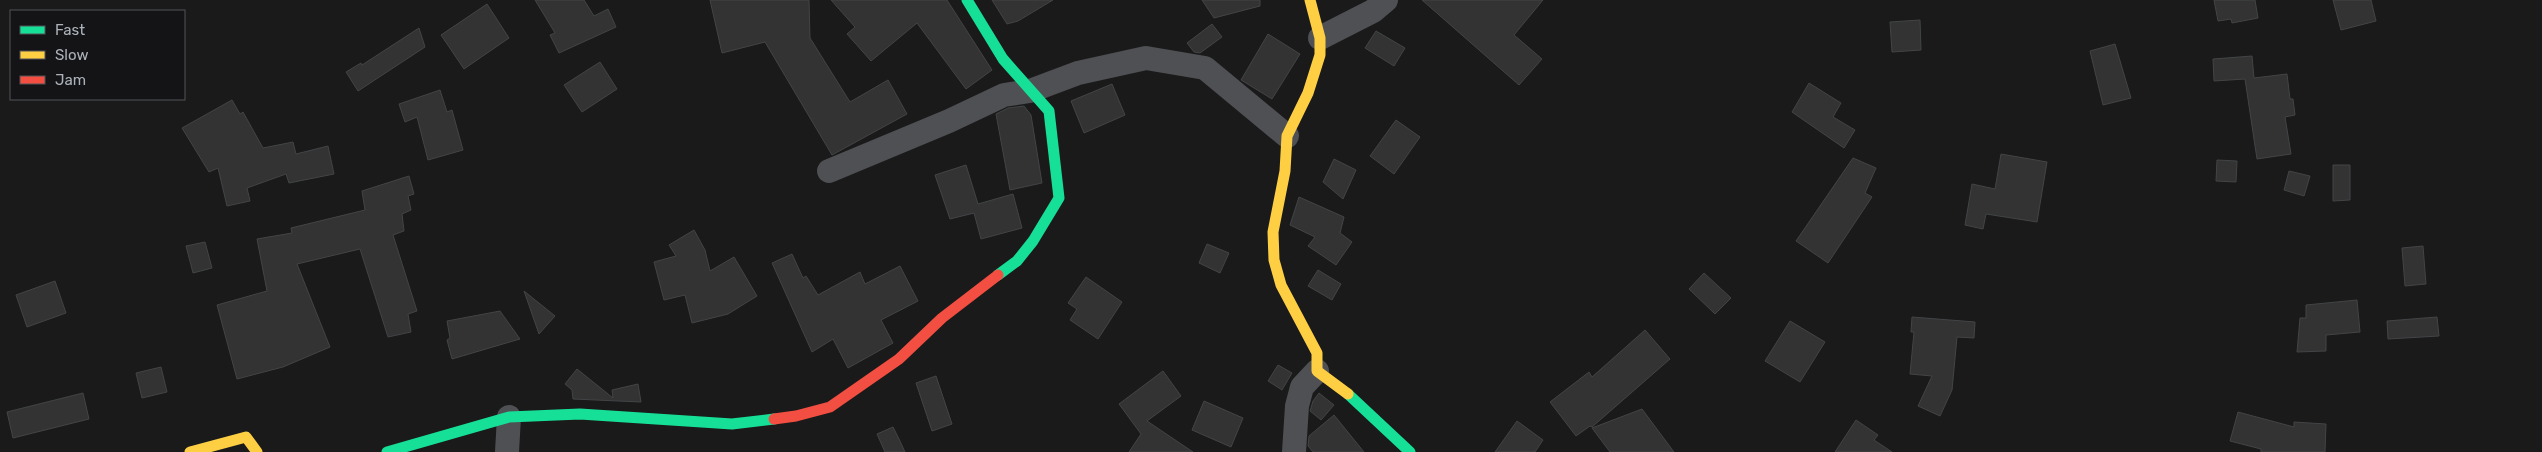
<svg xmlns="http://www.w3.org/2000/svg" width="2542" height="452" font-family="Rubik,sans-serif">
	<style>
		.building { fill: #333334; stroke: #424446 }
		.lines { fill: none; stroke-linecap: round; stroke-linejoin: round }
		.street { stroke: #4e5053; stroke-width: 24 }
		.fast { stroke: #16e098; stroke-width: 11 }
		.slow { stroke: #ffcf43; stroke-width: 11 }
		.jam { stroke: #f24e42; stroke-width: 11 }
	</style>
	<rect width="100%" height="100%" fill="#1a1a1a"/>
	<!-- building -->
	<path class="building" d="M535,0H584L594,16L608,9L616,27L559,53L550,35L555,33Z
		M710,0H809L810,38L850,102L888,80L907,114L832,155L765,42L722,53Z
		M831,0H947L992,70L966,89L917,23L871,61L847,34L855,27Z
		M992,0H1053L1018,21L1007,24Z
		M1202,0H1260V6L1214,18Z
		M1422,0H1543L1514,35L1542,59L1519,85Z
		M2214,0H2255L2258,18L2232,23L2231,19L2218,21Z
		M2333,0H2371L2376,21L2341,30Z
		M487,4L509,38L464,69L441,35Z
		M1920,20L1921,50L1892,52L1890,22Z
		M1212,24L1222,37L1200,53L1194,52L1187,43Z
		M419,28L425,47L358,91L346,72L361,63L362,65Z
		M1376,31L1405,48L1394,66L1365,48Z
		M1268,34L1300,54L1272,99L1241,80Z
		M2115,44L2131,98L2103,105L2090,51Z
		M2252,56L2254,78L2287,74L2290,99H2293L2295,115L2285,117L2291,154L2257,159L2245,79L2214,81L2213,59Z
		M600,62L617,89L582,112L564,85Z
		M1809,83L1841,103L1833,117L1855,130L1844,148L1792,112Z
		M1112,84L1125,115L1084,133L1071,101Z
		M440,90L447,112L452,110L463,150L428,160L417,117L405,122L399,104Z
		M232,100L240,114L243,112L263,148L293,142L296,154L328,146L334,174L289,183L286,174L247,188L250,201L227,206L218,168L209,172L182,128Z
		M1024,106L1031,115L1042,183L1010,190L996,114L1008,108Z
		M1396,120L1420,137L1394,174L1370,156Z
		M2001,154L2047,162L2037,222L1986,214L1983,229L1965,225L1972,184L1995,189Z
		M1853,158L1876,168L1865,193L1872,197L1828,263L1796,241Z
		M1334,159L1356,170L1343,199L1323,182Z
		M2217,160L2237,161L2236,182L2216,181Z
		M966,165L978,204L1013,194L1022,228L981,239L974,213L950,219L935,175Z
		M2333,165H2350V200L2333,201Z
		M2289,171L2310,176L2304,196L2284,190Z
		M409,176L414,194L408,196L411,210L402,214L404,231L393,235L417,311L408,314L411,332L388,337L360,249L297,264L330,347L283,367L237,379L217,305L267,291L257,239L292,233L291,228L365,210L362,191Z
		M1299,197L1344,217L1340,233L1352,242L1336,265L1308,246L1315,237L1290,225Z
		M694,230L705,250L710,271L734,257L757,296L728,314L692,323L685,295L664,300L654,262L676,256L669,245Z
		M205,242L212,268L193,273L186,246Z
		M1207,244L1229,253L1220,273L1199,263Z
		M2423,246L2426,284L2405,286L2402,248Z
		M792,254L803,278L806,276L818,295L860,272L865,284L900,266L918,301L881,320L893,343L848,368L833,339L812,352L772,263Z
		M1318,270L1341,284L1332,300L1308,286Z
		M1704,273L1731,298L1715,314L1689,289Z
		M1086,277L1122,302L1098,339L1070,320L1077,309L1068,303Z
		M55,281L66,313L27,327L16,295Z
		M524,291L555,316L539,334Z
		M2357,300L2360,332L2326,335V351L2297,352L2300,318H2306V305Z
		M500,311L520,339L452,359L447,340L450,338L447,321Z
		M1912,317L1975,322L1974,338L1957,337L1952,390L1940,416L1918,406L1932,376L1910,374L1914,332H1911Z
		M2437,317L2439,336L2388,339L2387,321Z
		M1790,321L1825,342L1800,382L1765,361Z
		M1645,330L1670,359L1592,427L1590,426L1576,436L1550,402L1589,372L1592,377Z
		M1278,365L1292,373L1282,390L1268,381Z
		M161,367L167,392L142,398L136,373Z
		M577,369L613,398L612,390L638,384L641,402L573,399L572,390L565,384Z
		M1163,371L1181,396L1147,421L1193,452H1129L1141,434L1119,404Z
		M936,376L952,424L932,431L916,383Z
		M83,393L89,419L13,438L7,412Z
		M1319,393L1334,405L1321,420L1310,411L1313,401Z
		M1204,401L1243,418L1231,447L1192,430Z
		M1642,409L1674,452H1610L1592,428Z
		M2238,412L2294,427V422L2326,424L2325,452H2261V449L2230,441Z
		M1334,415L1364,452H1313L1308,446L1309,436Z
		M1856,420L1878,435L1874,440L1892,452H1835Z
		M1517,421L1543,440L1535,452H1495Z
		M893,427L899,439L905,452H885L877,434Z"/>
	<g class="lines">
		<!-- street -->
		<path class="street" d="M1320,38L1373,11L1386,0
			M829,171L949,121L1004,95L1030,91L1078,73L1146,58L1205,68L1287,136
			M507,452L509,417
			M1294,452L1297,406L1302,387L1317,371"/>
		<!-- fast -->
		<path class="fast" d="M967,0L1003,59L1049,111L1059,198L1033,241L1017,261L998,275
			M1348,394L1410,452
			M387,452L509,417L580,414L732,424L774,419"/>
		<!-- slow -->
		<path class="slow" d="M1310,0L1320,38V55L1308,93L1287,136L1285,171L1273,232L1274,260L1281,285L1317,353V371L1348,394
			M190,452L246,437L257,452"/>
		<!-- jam -->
		<path class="jam" d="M774,419L796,416L830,407L899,359L942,318L998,275"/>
	</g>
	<!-- legend -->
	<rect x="10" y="10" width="175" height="90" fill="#141416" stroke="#515357"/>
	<rect x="20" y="26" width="25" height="8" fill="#16e098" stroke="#515357"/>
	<text x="55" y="35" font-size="15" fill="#acb2b9">Fast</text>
	<rect x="20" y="51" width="25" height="8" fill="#ffcf43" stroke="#515357"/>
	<text x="55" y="60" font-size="15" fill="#acb2b9">Slow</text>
	<rect x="20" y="76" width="25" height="8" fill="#f24e42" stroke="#515357"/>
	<text x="55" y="85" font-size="15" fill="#acb2b9">Jam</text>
</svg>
